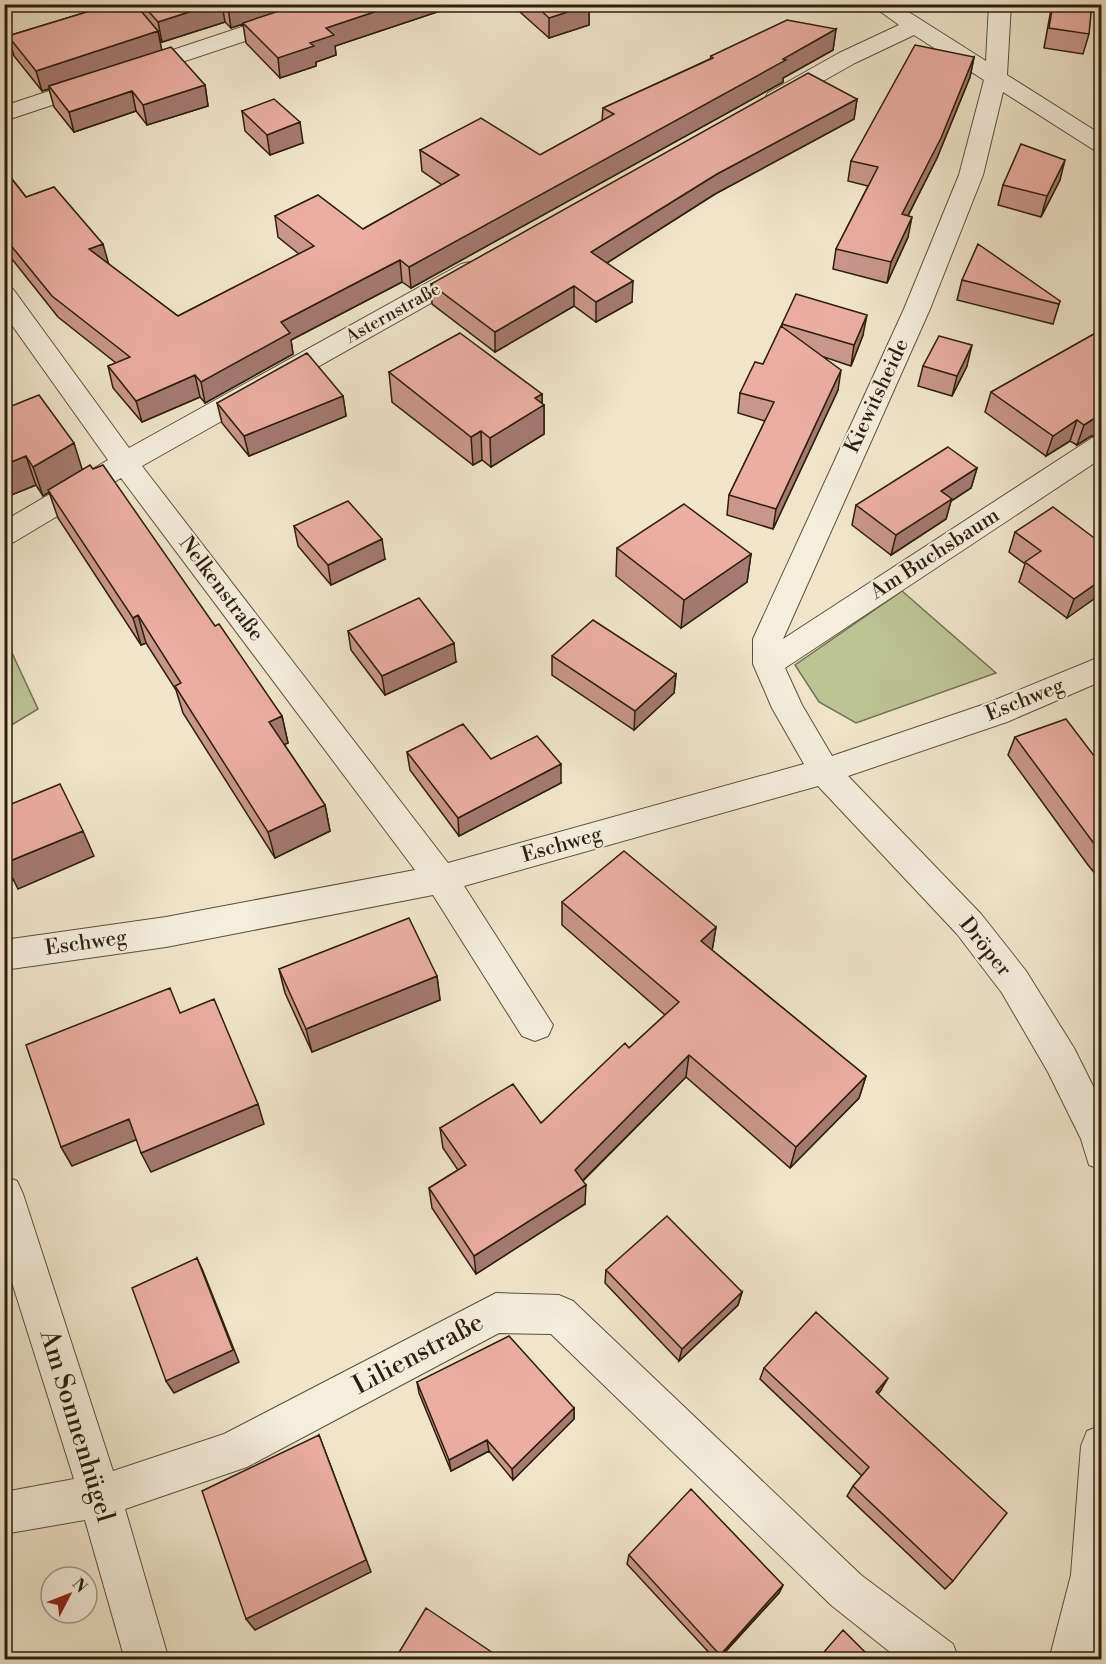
<svg xmlns="http://www.w3.org/2000/svg" width="1106" height="1664" font-family="'Libre Bodoni',serif">
	<style>
		.green { fill: #bcc496; stroke: #757151; stroke-width: 1.5 }
		.lines { fill: none; stroke-linecap: round; stroke-linejoin: round }
		.minor-casing { stroke: #5e503c; stroke-width: 2 }
		.minor { fill: #f5eedd; fill-rule: evenodd }
		.wall { fill: #c9968b; stroke: #2e1e0c; stroke-width: 1.5 }
		.shaded-wall { fill: #a47a71; stroke: #2e1e0c; stroke-width: 1.5 }
		.building { fill: #eaaea2; stroke: #2e1e0c; stroke-width: 1.5 }
		.labels { text-anchor: middle; dominant-baseline: central; stroke-width: 4.5; stroke-linejoin: round; paint-order: stroke }
		.far-street-label { font-size: 18px; fill: #2e1e0c; stroke: #f5eedd }
		.street-label { font-size: 21px; fill: #2e1e0c; stroke: #f5eedd }
		.near-street-label { font-size: 26px; fill: #2e1e0c; stroke: #f5eedd }
	</style>
	<rect width="100%" height="100%" fill="#f0e5cb"/>
	<filter id="stains"><feTurbulence type="fractalNoise" baseFrequency=".00333" numOctaves="4"/><feColorMatrix values="0 0 0 0 .2 0 0 0 0 .09 0 0 0 0 .02 0 0 0 .5 -.17"/></filter>
	<radialGradient id="worn" r=".72"><stop offset=".6" stop-color="#630" stop-opacity="0"/><stop offset="1" stop-color="#630" stop-opacity=".3"/></radialGradient>
	<!-- green -->
	<path class="green" d="M902,591L996,673L856,723L819,702L795,665Z
		M5,638L38,709L5,729H4Z"/>
	<g class="lines">
		<defs>
			<path id="minor" d="M311,4H344L342,9L4,121V106Z
				M870,4H896L986,61L989,4H1011L1007,75L1102,135V152L1094,150L1003,92L983,175L930,309L783,639L1092,438L1102,436V458L785,668L802,705L832,756L985,704L1102,656V681L1007,722L848,776L981,914L1026,971L1074,1048L1102,1104V1170L1089,1165L1081,1139L1048,1072L1002,993L957,934L818,786L464,886L553,1025L548,1036L535,1041L522,1036L433,895L166,947L4,970V940L166,917L415,870L121,478L14,542L4,545V521L108,460L4,314V287L13,289L129,448L461,264L470,262L479,264L483,270L479,276L142,466L448,863L804,764L772,708L753,664V639L904,309L959,175L984,80L914,35L855,63L784,103L776,105L768,103L765,98L768,93L839,53L899,25Z
				M4,1176L17,1181L23,1194L113,1471L224,1434L496,1293L559,1295L573,1301L861,1575L953,1644L959,1660H900L831,1605L551,1334L499,1333L247,1467L125,1509L169,1660H125L85,1520L4,1534V1492L74,1479L4,1257Z
				M1102,1425V1627L1093,1660H1049L1071,1575L1081,1446L1087,1431Z"/>
		</defs>
		<!-- minor casing -->
		<use href="#minor" class="minor-casing"/>
		<!-- minor -->
		<use href="#minor" class="minor"/>
	</g>
	<!-- wall -->
	<path class="wall" d="M113,4H461L335,46L336,55L316,62V66L280,78L246,43L243,24L231,28L225,22L162,42L159,38L161,50L205,85L208,106L147,125L136,111L74,132L54,107L49,89L42,91L14,56L8,36Z
		M511,4H588L589,5V25L549,38Z
		M1052,4H1091L1089,34L1083,54L1044,48Z
		M836,29L833,50L783,78V82L411,288L402,282L291,340L293,354L205,403L200,397L142,422L113,388L108,366L116,363L58,317L4,249V169L26,197L108,264L178,316L299,254L278,237L275,216L363,229L442,185L422,171L420,150L540,155L602,121L603,108L710,59L711,56Z
		M974,57L970,77L937,158L908,216V237L887,283L833,269L836,249L868,186L848,181L851,161Z
		M857,99L854,119L715,194L607,263L632,302L596,322L574,306L495,352L432,304L431,284Z
		M242,111L303,143L270,155L245,131Z
		M1060,180L1041,217L998,205L1003,185Z
		M962,280L1060,301L1053,324L957,300Z
		M782,324L863,335L851,366L824,357L838,390L773,529L727,515L729,495L765,421L738,413L740,393L763,364L782,327Z
		M1101,330V435L1091,436L1077,445L1070,441L1046,456L985,412L991,392Z
		M923,366H967L952,396L918,386Z
		M389,372L542,394V404L544,405V434L491,467L482,460L473,465L392,402Z
		M343,396L346,416L249,456L222,423L217,403Z
		M4,409L82,470L215,626L282,716L288,743L284,744L325,805L330,831L275,858L183,713L176,690L146,643L141,645L58,518L49,492L43,496L36,485L4,498Z
		M977,468L971,488L951,501L946,519L891,555L852,525L856,505Z
		M294,526L385,559L331,585L298,546Z
		M1015,532L1101,543L1067,618L1019,582L1025,564L1009,552Z
		M617,548L751,554L747,582L681,628L616,576Z
		M348,631L456,662L385,695L351,650Z
		M552,656L676,674L674,693L634,730L552,675Z
		M1015,737L1101,765V881L1088,865L1008,755Z
		M407,752L491,759L561,783L459,836L410,770Z
		M562,902L716,927L712,950L866,1076L859,1098L790,1168L686,1077L583,1181L585,1204L476,1274L432,1208L429,1188L458,1170L443,1148L440,1128L541,1123L629,1048L665,1015L562,925Z
		M279,969L437,976L440,1000L312,1052L285,993Z
		M606,1270L742,1292L738,1305L679,1361L605,1283Z
		M764,1368L881,1390L878,1394L953,1581L945,1589L847,1496L853,1486L862,1476L760,1379Z
		M417,1382L574,1408V1419L513,1480L489,1451L451,1471L419,1393Z
		M629,1555L783,1585L779,1593L719,1659H715L627,1564Z"/>
	<!-- shaded-wall -->
	<path class="shaded-wall" d="M214,4H222L225,22L162,42L158,22Z
		M239,4H302L231,28L228,8Z
		M398,4H461L335,46L336,55L316,62V66L280,78L278,58L310,43L326,28Z
		M589,5V25L549,38V18Z
		M836,29L833,50L783,78V82L411,288L409,267Z
		M158,31L162,51L49,86V89L42,91L36,71Z
		M974,57L970,77L937,158L898,235L902,214Z
		M205,85L208,106L147,125L143,105Z
		M132,91L136,111L74,132L69,112Z
		M857,99L854,119L715,194L591,273V252L717,174Z
		M300,122L303,143L270,155L267,135Z
		M1065,160L1060,180L1041,217L1047,196Z
		M912,217L908,237L887,283L891,262Z
		M103,244L109,265L89,249Z
		M400,260L402,282L291,340L293,354L205,403L201,382L281,322Z
		M633,281L632,302L596,322V302Z
		M574,286V306L495,352V332Z
		M867,315L863,335L851,366L854,345Z
		M972,345L967,366L952,396L957,376Z
		M4,355L8,367L4,368Z
		M841,370L838,390L773,529L776,509Z
		M195,375L200,397L142,422L136,401Z
		M542,394V406L544,405V434L491,467L490,438L535,398Z
		M343,396L346,416L249,456L244,436Z
		M1101,415V435L1091,436L1077,445L1084,425L1098,416Z
		M1077,420L1070,441L1046,456L1053,436Z
		M481,431L482,460L473,465L471,437Z
		M74,443L83,472L43,496L33,467Z
		M26,456L36,485L4,498V465Z
		M977,468L971,488L951,501L946,519L891,555L896,535L941,491Z
		M382,539L385,559L331,585L328,565Z
		M751,554L747,582L681,628L684,600Z
		M1101,580V594L1067,618L1074,599Z
		M138,615L146,643L141,645L133,618Z
		M454,643L456,662L385,695L382,676Z
		M676,674L674,693L634,730L635,711Z
		M282,716L288,743L275,749L269,722Z
		M561,764V783L459,836L458,818Z
		M325,805L330,831L275,858L268,832Z
		M83,831L94,856L18,889L5,863Z
		M4,862L13,880L4,884Z
		M716,927L712,951L701,941Z
		M437,976L440,1000L312,1052L306,1029Z
		M689,1055L686,1077L574,1189L575,1170Z
		M866,1076L859,1098L790,1168L796,1147Z
		M258,1104L264,1124L151,1172L141,1153Z
		M129,1119L138,1139L72,1166L61,1147Z
		M586,1185L585,1204L476,1274L474,1256Z
		M197,1258L203,1271L239,1362L174,1393L166,1381Z
		M742,1292L738,1305L679,1361L682,1349Z
		M888,1378L881,1390L869,1404L876,1392Z
		M574,1408V1419L513,1480L512,1469Z
		M319,1435L371,1572L255,1630L246,1619Z
		M487,1440L489,1451L451,1471L449,1460Z
		M783,1585L779,1593L718,1659L720,1655Z"/>
	<!-- building -->
	<path class="building" d="M113,4H135L158,31L36,71L8,36Z
		M142,4H214L158,22Z
		M225,4H239L228,8Z
		M300,4H398L326,28L334,35L310,43L314,46L278,58L243,23Z
		M534,4H588L589,5L549,18Z
		M1053,4H1091V13L1089,34L1049,28Z
		M787,20L836,29L783,59L786,60L409,267L400,260L281,322L290,333L201,382L195,375L136,401L108,366L130,357L52,296L4,237V169L26,197L54,187L103,244L89,249L178,316L314,246L275,216L318,195L363,229L459,175L420,150L481,118L540,155L614,114L603,108L713,58L711,56Z
		M915,45L974,57L941,138L902,214L912,217L891,262L836,249L878,167L851,161Z
		M171,47L205,85L143,105L132,91L69,112L49,86Z
		M808,73L857,99L717,174L591,252L633,281L596,302L574,286L495,332L431,284Z
		M274,99L300,122L267,135L242,111Z
		M1021,144L1065,160L1047,196L1003,185Z
		M978,244L1060,301L1059,304L962,280Z
		M796,294L867,315L854,345L782,324Z
		M781,326L841,370L776,509L729,495L774,402L740,393L755,362L763,364Z
		M1101,330V415L1098,416L1084,425L1077,420L1053,436L991,392Z
		M460,333L542,394L535,398L544,405L490,438L481,431L471,437L389,372Z
		M939,336L972,345L957,376L923,366Z
		M307,353L343,396L244,436L217,403Z
		M39,395L74,443L33,467L26,456L4,465V409Z
		M948,447L977,468L941,491L952,499L896,535L856,505Z
		M90,465L93,469L103,465L215,626L219,624L282,716L269,722L325,805L268,832L175,686L181,683L138,615L133,618L48,490Z
		M348,501L382,539L328,565L294,526Z
		M684,504L751,554L684,600L617,548Z
		M1053,507L1101,543V580L1074,599L1025,562L1041,551L1015,532Z
		M419,598L454,643L382,676L348,631Z
		M593,620L676,674L635,711L552,656Z
		M1066,719L1101,765V853L1015,737Z
		M463,724L491,759L537,736L561,764L458,818L407,752Z
		M60,784L83,831L5,863L4,862V807Z
		M624,851L716,927L701,941L866,1076L796,1147L689,1055L575,1170L586,1185L474,1256L429,1188L466,1165L440,1128L513,1084L541,1123L625,1043L629,1048L679,1002L562,902Z
		M409,918L437,976L306,1029L279,969Z
		M170,988L180,1013L214,999L258,1104L141,1153L129,1119L61,1147L26,1045Z
		M667,1216L742,1292L682,1349L606,1270Z
		M197,1258L233,1350L166,1381L132,1288Z
		M816,1312L888,1378L876,1392L1007,1513L953,1581L853,1486L869,1467L764,1368Z
		M509,1336L574,1408L512,1469L487,1440L449,1460L417,1382Z
		M319,1435L366,1560L246,1619L202,1491Z
		M691,1489L783,1585L720,1655L629,1555Z
		M426,1608L502,1659H395Z
		M843,1630L872,1659H818Z"/>
	<g class="labels">
		<!-- far-street labels -->
		<g class="far-street-label">
			<text transform="translate(393 313) rotate(-29)">Asternstraße</text>
		</g>
		<!-- street labels -->
		<g class="street-label">
			<text transform="translate(877 396) rotate(-65)">Kiewitsheide</text>
			<text transform="translate(935 554) rotate(-33)">Am Buchsbaum</text>
			<text transform="translate(221 589) rotate(53)">Nelkenstraße</text>
			<text transform="translate(1025 700) rotate(-22)">Eschweg</text>
			<text transform="translate(562 845) rotate(-16)">Eschweg</text>
			<text transform="translate(86 943) rotate(-8)">Eschweg</text>
			<text transform="translate(985 947) rotate(51)">Dröper</text>
		</g>
		<!-- near-street labels -->
		<g class="near-street-label">
			<text transform="translate(418 1354) rotate(-28)">Lilienstraße</text>
			<text transform="translate(77 1426) rotate(73)">Am Sonnenhügel</text>
		</g>
	</g>
	<!-- margin -->
	<rect width="1106" height="1664" fill="none" stroke="#f0e5cb" stroke-width="24"/>
	<rect x="6" y="6" width="1094" height="1652" fill="none" stroke="#2e1e0c" stroke-width="3"/>
	<rect x="12" y="12" width="1082" height="1640" fill="none" stroke="#2e1e0c" stroke-width="1.5"/>
	<!-- north arrow -->
	<g transform="translate(69 1595) rotate(48)"><circle r="28" fill="#f5eedd" stroke="#a59b89" stroke-width="1.5"/>
	<path d="M0-4.5L10 22L0 15L-10 22Z" fill="#8f2418"/>
	<text y="-9" font-size="16" font-weight="bold" text-anchor="middle" fill="#2e1e0c">N</text>
	</g>
	<rect width="100%" height="100%" filter="url(#stains)"/>
	<rect width="100%" height="100%" fill="url(#worn)"/>
</svg>
